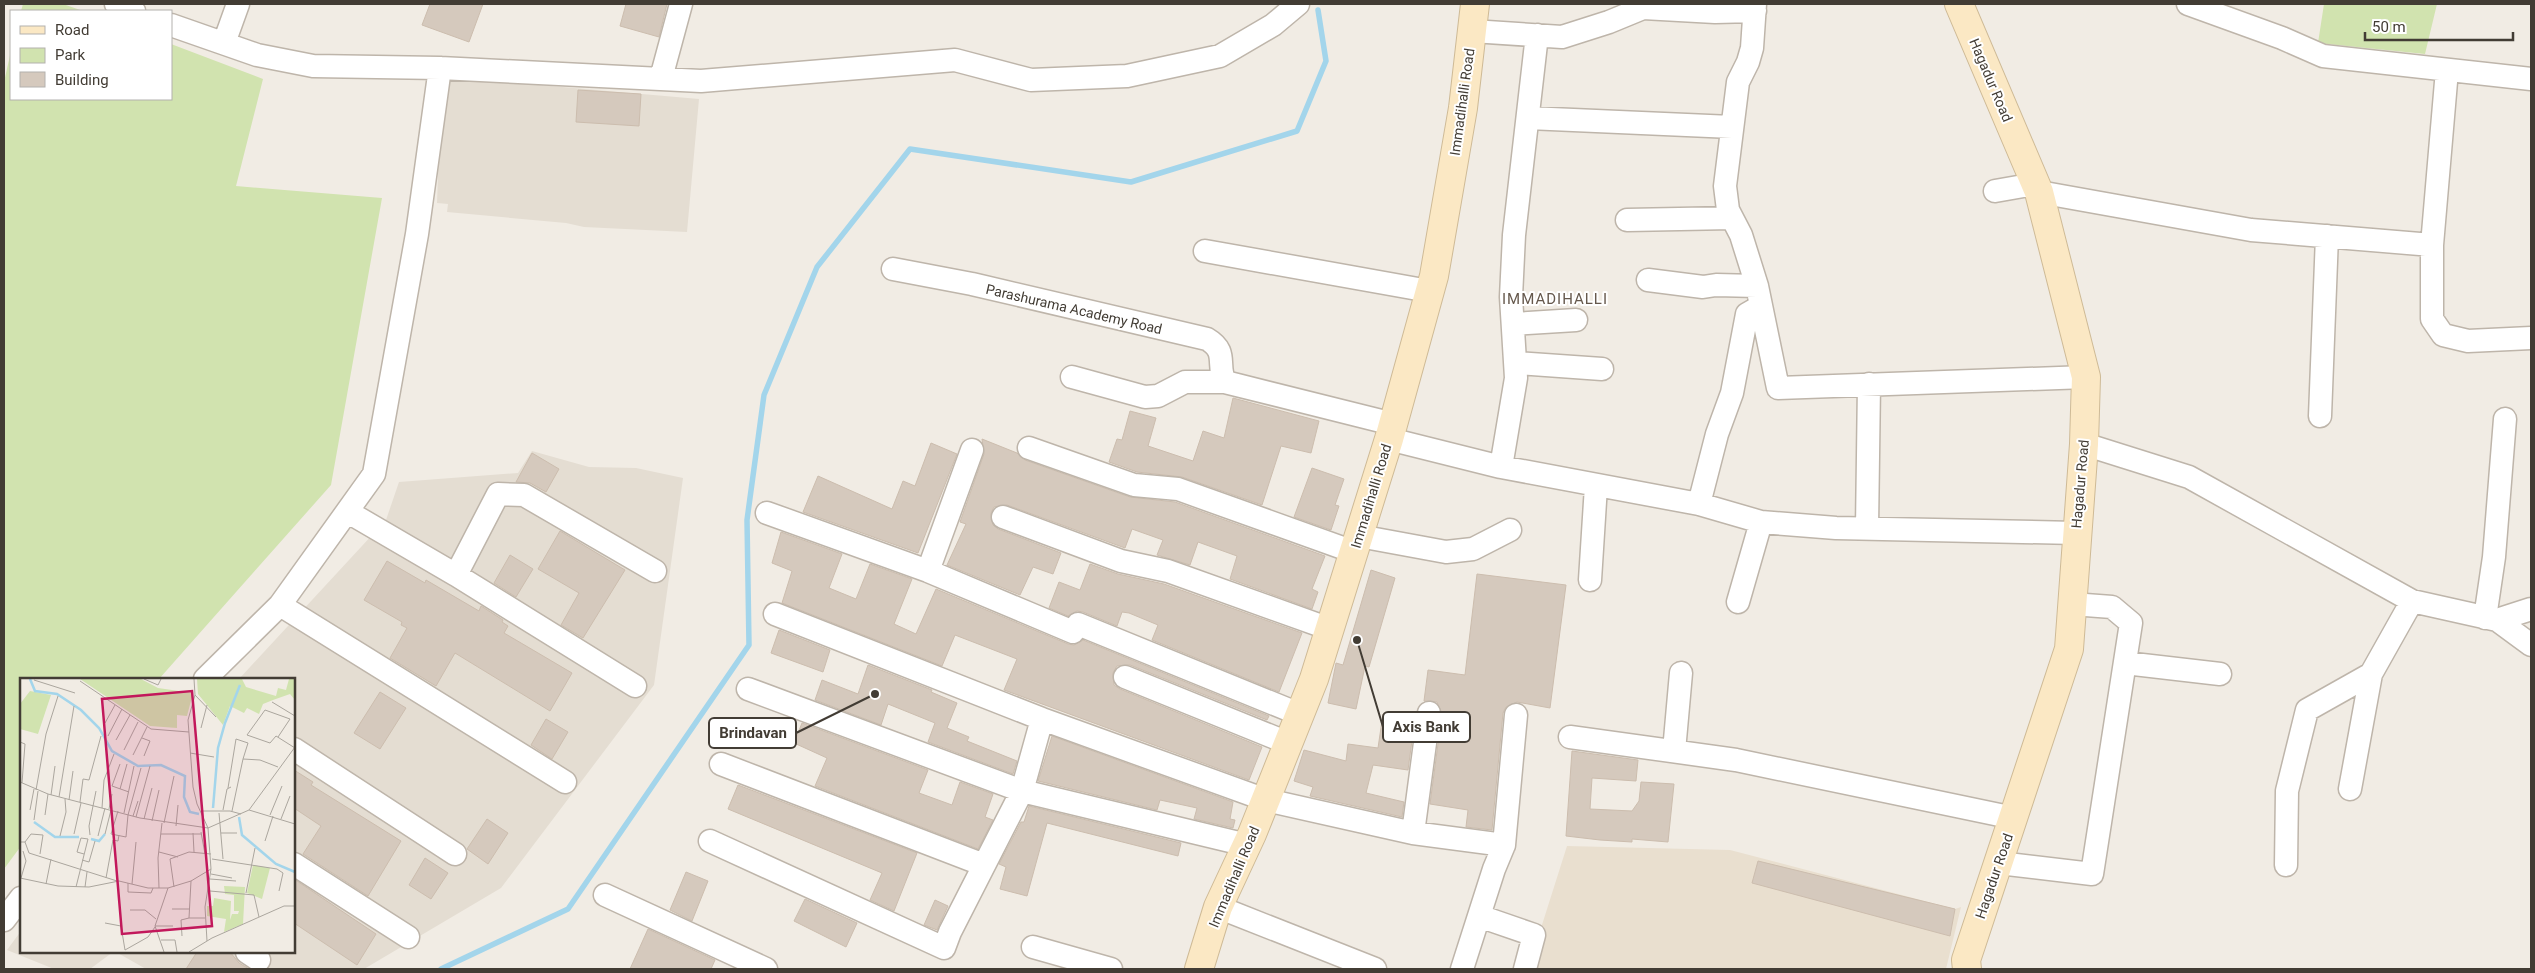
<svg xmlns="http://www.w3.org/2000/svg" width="2535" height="973" font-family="Roboto,sans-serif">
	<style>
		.residential { fill: #e4ddd2 }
		.education { fill: #e9dfcf }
		.green { fill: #d1e3af }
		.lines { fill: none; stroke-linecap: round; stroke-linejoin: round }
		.stream { stroke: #a3d5eb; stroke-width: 5.5 }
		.building { fill: #d5c9bd; stroke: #ccbdae }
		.street-casing { stroke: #beb5aa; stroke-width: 25 }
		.secondary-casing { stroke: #ceba96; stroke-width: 30 }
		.street { stroke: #fff; stroke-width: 22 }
		.secondary { stroke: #fbe8c4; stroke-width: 28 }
		.labels { text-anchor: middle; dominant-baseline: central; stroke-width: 4; stroke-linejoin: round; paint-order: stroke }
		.street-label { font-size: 14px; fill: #423c34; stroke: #fff }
		.neighbourhood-label { font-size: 15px; letter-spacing: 1px; fill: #65584c; stroke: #fff }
		.inset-river { fill: none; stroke: #a3d5eb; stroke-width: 2.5 }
		.inset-road { fill: none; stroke: #aba69e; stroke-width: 1 }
		.view { fill: #c2185b; fill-opacity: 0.15; stroke: #c2185b; stroke-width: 2.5 }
		.inset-edge { fill: none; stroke: #423c34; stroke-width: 2.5 }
		.leader { fill: none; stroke: #423c34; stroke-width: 2 }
		.callout-dot { fill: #423c34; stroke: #fff; stroke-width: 2 }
		.callout { fill: #fff; stroke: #423c34; stroke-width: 2 }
		.callout-label { font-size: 15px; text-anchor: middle; font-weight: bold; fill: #423c34 }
	</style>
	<rect width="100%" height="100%" fill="#f1ece4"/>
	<!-- residential -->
	<path class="residential" d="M481,80L699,99L687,232L584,227L566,223L447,212L448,204L437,203L441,87L448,81Z
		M532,451L589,467L636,468L683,478L654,685L501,888L364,969H146L116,952H294V679H239L386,520L399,482L518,473Z
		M21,931V952H113L90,969H54L7,950Z"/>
	<!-- education -->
	<path class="education" d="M1567,846L1730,850L1955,909L1961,907L1946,969H1528Z"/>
	<!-- green -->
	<path class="green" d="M23,4H63L83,11H21Z
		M2324,4H2437L2425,54L2318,43Z
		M171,44L263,79L236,186L382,198L331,485L159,679H21V846L4,869V82L11,51V99H171Z"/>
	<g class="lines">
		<!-- stream -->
		<path class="stream" d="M441,969L568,909L749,645L747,520L764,395L817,267L910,149L1131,182L1297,131L1326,61L1318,10"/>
	</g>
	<!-- building -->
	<path class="building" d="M430,4H483L469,42L422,25Z
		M626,4H667L659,37L620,26Z
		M578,90L641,94L639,126L576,122Z
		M1233,398L1319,421L1311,453L1281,446L1262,505L1182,477L1137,472L1109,462L1117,439L1122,440L1130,411L1156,418L1148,446L1193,461L1203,431L1224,438Z
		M982,439L1017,453L1025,460L1130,497L1175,502L1325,556L1312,589L1318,592L1312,609L1230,579L1237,556L1198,542L1190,565L1157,555L1163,540L1132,529L1125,548L1007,505L994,507L991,513L993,525L998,529L1061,553L1053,574L1033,567L1020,595L947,565L966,524L960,522L984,454Z
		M931,443L957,454L918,553L803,512L818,476L892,509L903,481L915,486Z
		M532,453L559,469L546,492L530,483L516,482Z
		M1312,468L1344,479L1335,505L1339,506L1331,530L1294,517Z
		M560,531L625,570L583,638L561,625L579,593L538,569Z
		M781,532L842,554L829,588L856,599L870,564L912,579L894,624L916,634L936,589L1068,644L1074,645L1083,640L1269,716L1267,720L1130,665L1117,666L1113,673L1114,685L1120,689L1262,747L1249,780L1004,690L1017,659L955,635L942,666L782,603L792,571L772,563Z
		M510,555L533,569L516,597L494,583Z
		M387,561L425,583L426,580L479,611L481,606L503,620L502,622L508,626L504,633L572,673L550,711L455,653L436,686L390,658L407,628L401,625L402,622L364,600Z
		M1090,564L1118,574L1164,584L1302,633L1279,692L1152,640L1158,625L1129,613L1122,612L1117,626L1083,612L1077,611L1068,616L1049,608L1059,582L1080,590Z
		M1371,570L1395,578L1369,667L1365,666L1356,709L1328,703L1336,663L1343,665Z
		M1477,574L1566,585L1550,708L1517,702L1506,707L1503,713L1492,830L1466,827L1468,810L1430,804L1442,714L1437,702L1424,701L1428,670L1465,675Z
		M779,630L830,650L823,672L771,653Z
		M868,665L932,690L931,692L957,703L947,728L969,737L967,741L1017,761L1013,774L928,742L935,723L888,704L881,725L815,700L822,680L858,694Z
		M380,692L406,708L380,749L354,733Z
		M1383,714L1415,719L1408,770L1373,765L1366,793L1404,802L1402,817L1310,796L1313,787L1294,781L1304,750L1346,761L1348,744L1378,748Z
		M546,719L568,732L552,759L531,745Z
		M802,723L928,770L919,793L952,805L960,782L993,794L985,817L993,820L978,849L815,786L827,758L794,743Z
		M1052,736L1233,802L1230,819L1235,820L1233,828L1194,819L1197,808L1160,800L1157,810L1038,781Z
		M1572,751L1638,760L1636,781L1592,778L1590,809L1632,811L1639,801L1641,782L1674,784L1668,842L1632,839V842L1600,840L1566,836Z
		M294,770L313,782L311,785L401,841L368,896L303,854L321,826L294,808Z
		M738,785L917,853L894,911L870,900L882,873L728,809Z
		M1029,806L1181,843L1178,856L1047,823L1027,896L1000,889L1006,867L999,864L1021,822H1024Z
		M487,819L508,833L488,864L467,849Z
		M425,858L448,873L431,899L409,885Z
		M1758,861L1955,909L1950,936L1752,883Z
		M686,872L708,881L692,921L670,910Z
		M294,879L376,934L357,965L294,923Z
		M805,899L857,923L846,947L794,921Z
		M935,900L948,906L937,930L924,925Z
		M648,929L715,960L711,969H630Z
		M197,952H230L239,963L249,969H186Z"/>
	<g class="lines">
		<defs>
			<path id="street" d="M116,4L134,11
				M1755,4L1752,48L1748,62L1738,82L1725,186L1728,210L1741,235L1757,286L1778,388L2086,377
				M2188,4L2282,38L2323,56L2531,79
				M171,25L257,55L313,66L440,68L701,81L955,60L1031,80L1127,76L1220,56L1273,25L1298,4
				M1472,31L1562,37L1609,22L1643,8L1715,12L1755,11
				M224,43L238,4
				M661,78L681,4
				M1528,118L1732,127
				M1995,191L2035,184
				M2039,192L2251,230L2432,245L2447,70
				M1627,220L1732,218
				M2432,245V319L2443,335L2468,341L2531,338
				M1205,251L1429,291
				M893,269L972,284L1207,339C1229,352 1216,365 1225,382L1393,424
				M1648,280L1703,287L1716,285L1757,286
				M1513,324L1576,320
				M1516,363L1602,369
				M1072,377L1145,397L1158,396L1185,382H1225
				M2320,416L2327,236
				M1389,439L1501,467L1699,504L1761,522L1836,528L2076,533
				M2084,444L2189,477L2412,601L2497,620L2531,609
				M1029,448L1134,485L1178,489L1354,552
				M1501,467L1516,378L1511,297L1514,235L1537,35
				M1699,504L1717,434L1732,393L1747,314L1761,306
				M348,512L456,575L635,686
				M767,513L928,571L1073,632L1078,624L1299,714
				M1003,517L1121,561L1168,571L1330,629
				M1867,528L1869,384
				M1359,536L1446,552L1473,549L1510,530
				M928,571L972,450
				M456,575L498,494L524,495L655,571
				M1590,580L1596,486
				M1738,602L1761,522
				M280,605L565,782
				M775,614L1042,719L1266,800L1413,833L1504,845L1494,869L1462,969
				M2485,618L2494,557L2505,419
				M2497,620L2531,645
				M2125,663L2220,674
				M1125,677L1288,743
				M205,679L280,605L374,474L417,234L440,68
				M748,689L1022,791L1247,845
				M1570,737L1736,760L2014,818
				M294,749L455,854
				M1674,751L1681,673
				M721,764L984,865
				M2350,789L2371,674
				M1413,833L1429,713
				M710,841L944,948L950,932L1022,791L1042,719
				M1504,845L1516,715
				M1999,863L2092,874L2131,623L2112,607L2072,604
				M294,864L408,937
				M2286,865L2287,791L2307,710L2371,674L2412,601
				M605,895L766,969
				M1218,907L1375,969
				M1479,916L1534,935L1525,969
				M4,920L21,898
				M1033,947L1111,969
				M247,952L259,960"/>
			<path id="secondary" d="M1959,4L2039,192L2086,377L2084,444L2069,649L1966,960L1967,969
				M1199,969L1218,907L1252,834L1314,679L1389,439L1434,276L1463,108L1475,4"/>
		</defs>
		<!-- street casing -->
		<use href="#street" class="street-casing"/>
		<!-- secondary casing -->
		<use href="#secondary" class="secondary-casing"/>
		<!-- street -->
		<use href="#street" class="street"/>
		<!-- secondary -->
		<use href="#secondary" class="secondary"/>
	</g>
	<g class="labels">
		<!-- street labels -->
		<g class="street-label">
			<text transform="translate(1991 80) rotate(67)">Hagadur Road</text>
			<text transform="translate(1462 102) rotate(-82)">Immadihalli Road</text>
			<text transform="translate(1074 309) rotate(13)">Parashurama Academy Road</text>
			<text transform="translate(2080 484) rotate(-85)">Hagadur Road</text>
			<text transform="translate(1371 496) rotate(-73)">Immadihalli Road</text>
			<text transform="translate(1994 876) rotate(-71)">Hagadur Road</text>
			<text transform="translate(1234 877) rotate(-67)">Immadihalli Road</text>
		</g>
		<!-- neighbourhood labels -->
		<g class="neighbourhood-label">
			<text x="1555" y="299">IMMADIHALLI</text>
		</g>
	</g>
	<!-- overview -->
	<g transform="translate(20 678)">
		<rect width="275" height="275" fill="#f1ece4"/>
		<path d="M60,1H121L138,10L173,15L167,38L157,37V50L130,48ZM177,1H222L226,9L256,18L258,10L266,12L269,1H275V22L270,16L253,22L243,26L239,36L227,30L224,35L210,28L203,47L178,16ZM10,13L31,17L18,56L0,51V26ZM233,187L250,190L242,221L227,215ZM204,208L225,209L223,246L204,254L206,241L187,238V228H193L194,220L211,223L210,242L212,236H218L219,233H214V217L205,216Z" fill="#d1e3af"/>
		<path class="inset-river" d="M10,1L15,13L37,16L61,32L79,50L92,73L118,88L141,87L165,98L164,119L170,134L179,136M193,130L198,70L205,45L220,7M219,139L222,157L256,186L275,194M14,144L35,159H59M71,161L79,163L85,156"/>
		<path class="inset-road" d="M124,1L138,7L141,1M14,2L55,15M60,3L131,51L169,54M175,17L196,39M252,24L275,38M85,45L95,27M181,50L187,27M88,58L102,31M258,59L270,41L245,32L227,57L250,65L256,58L275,70M122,60L130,63L124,78M96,62L110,37M0,64L5,66L2,105M104,72L118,44M170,75L194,79M113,77L127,49M100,86L92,108L109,114M0,104L28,116L120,140L188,150L229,132L275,69M208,110L216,61L228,65L223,81M100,111L107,86M16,112L26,56L38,18M31,117L35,88M39,119L54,28M49,122L53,93M60,124L63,101L69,102L81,58M82,130L84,102L94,76M89,131L92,116M10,132L14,111M203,132L207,111L211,109M229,132L275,146M98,133L91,156L106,159L108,137L121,90M182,133H210L221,136M212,133L223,81L240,82L258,89M104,135L114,88M199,135L203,181M25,137L28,116M250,137L262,108M113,138L118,123M116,139L130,88M124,141L132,110M261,141L270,118M14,142L18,113M132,143L139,112M144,145L154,98M156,148L158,127M181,154L185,176M173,155L174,174M201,155H217M54,156L61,125M85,156L91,132M141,156H181M70,157L69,148L76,113M40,158L46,134L45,121M78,158L85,130M245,163L253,138M0,164H5L9,175L97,203M5,164L11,156L23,157L20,176M139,174L158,179M192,181L257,191L263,195L259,213M62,182L69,184L75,163M191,196L212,200M0,200L38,208L69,209L99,203L128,210H148L171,203L191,191L188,150L177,126L173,109L168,42L175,17L174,1M1,200L6,183L3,173M86,200L93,162L98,163L99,157M190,201L216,203M171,203L169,240H185M108,205V214L131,215L133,210M26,206L31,181M112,206L116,164M56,209L68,161L61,160L57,174L64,176M65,209L67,194M154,209L150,181L169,174L191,176M139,210L138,180L142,145M190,213L234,217L239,239M226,215L235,170M152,231H169M110,232H125L136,241M85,245L101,248L105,272M135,248H153M162,258L161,242L169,240M141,262H155L157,274M187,263L185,229L191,191M105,272L128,259L135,249M144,274L135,248L148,210M169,274L192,260L264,228H275"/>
		<path class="view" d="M172,13L192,248L102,256L82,21Z"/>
		<rect width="275" height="275" class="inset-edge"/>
	</g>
	<!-- callouts -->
	<path class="leader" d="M1357 640L1383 727M875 694L796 733"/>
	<g class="callout-dot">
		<circle cx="1357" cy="640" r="5"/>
		<circle cx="875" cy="694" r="5"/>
	</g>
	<g class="callout">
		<rect x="1383" y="712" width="87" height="30" rx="5"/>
		<rect x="709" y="718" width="87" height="30" rx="5"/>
	</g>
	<g class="callout-label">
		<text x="1426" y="732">Axis Bank</text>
		<text x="753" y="738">Brindavan</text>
	</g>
	<!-- border -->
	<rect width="2535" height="973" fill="none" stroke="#423c34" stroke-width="10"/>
	<!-- legend -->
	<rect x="10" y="10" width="162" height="90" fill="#ffffff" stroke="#b3b1ae"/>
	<rect x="20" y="26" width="25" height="8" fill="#fbe8c4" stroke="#b3b1ae"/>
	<text x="55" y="35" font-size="15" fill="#423c34">Road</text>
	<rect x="20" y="48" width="25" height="15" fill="#d1e3af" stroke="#b3b1ae"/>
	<text x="55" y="60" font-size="15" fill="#423c34">Park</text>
	<rect x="20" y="72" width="25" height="15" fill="#d5c9bd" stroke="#b3b1ae"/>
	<text x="55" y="85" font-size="15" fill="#423c34">Building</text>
	<!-- scale -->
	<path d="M2365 32v8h148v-8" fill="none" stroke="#423c34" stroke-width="2.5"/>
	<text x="2372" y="32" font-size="15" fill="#423c34" stroke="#ffffff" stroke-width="4" paint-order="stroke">50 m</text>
</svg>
